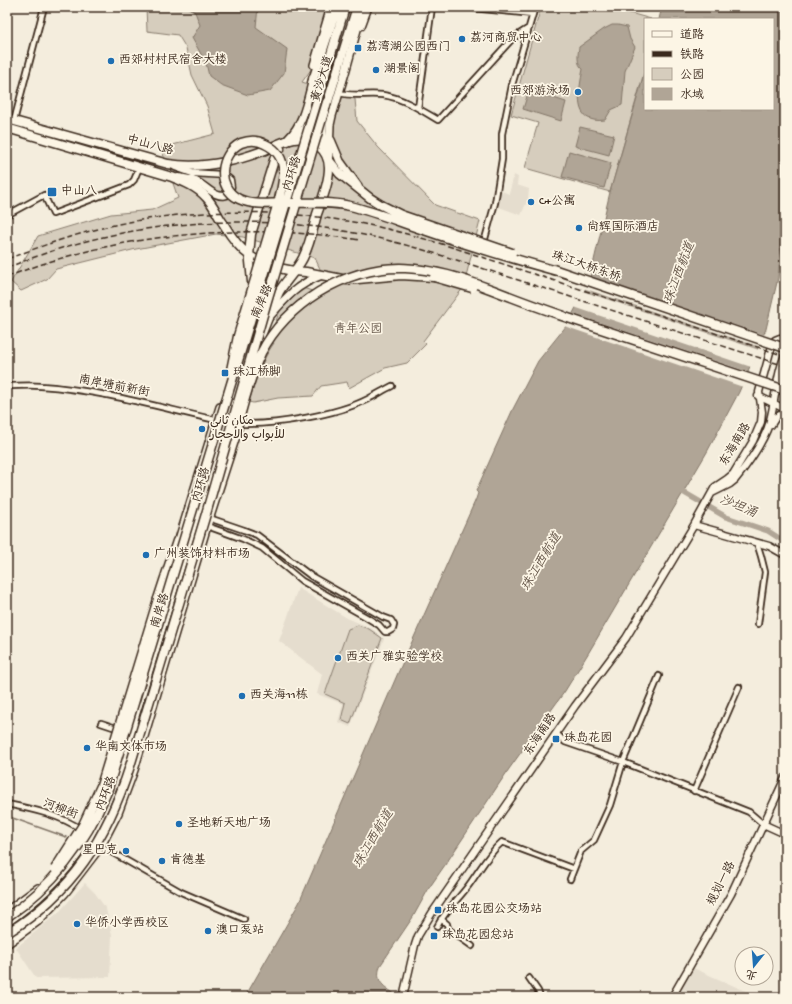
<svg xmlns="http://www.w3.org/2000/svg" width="792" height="1004" font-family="'Gochi Hand','Playpen Sans Arabic','LXGW WenKai TC',sans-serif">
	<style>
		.built { fill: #e5ddce }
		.green { fill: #d6cdbd; stroke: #887c6e }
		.water { fill: #b0a596; stroke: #817466 }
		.pier { fill: #f4eddd }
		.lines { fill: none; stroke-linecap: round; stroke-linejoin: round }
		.stream { stroke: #817466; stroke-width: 1.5 }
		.canal { stroke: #b0a596; stroke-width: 5.5 }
		.minor-casing { stroke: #3b2a1e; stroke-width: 8 }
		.tertiary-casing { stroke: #3b2a1e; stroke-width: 9 }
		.secondary-casing { stroke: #3b2a1e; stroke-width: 10 }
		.primary-casing { stroke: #3b2a1e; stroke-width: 11 }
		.trunk-casing { stroke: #3b2a1e; stroke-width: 11 }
		.minor { stroke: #fcf5e5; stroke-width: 4.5 }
		.tertiary { stroke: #fcf5e5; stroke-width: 6 }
		.secondary { stroke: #fcf5e5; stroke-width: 7 }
		.primary { stroke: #fcf5e5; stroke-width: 8 }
		.trunk { stroke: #fcf5e5; stroke-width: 8 }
		.rail { stroke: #3b2a1e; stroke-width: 1.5; stroke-dasharray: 6 3; stroke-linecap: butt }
		.trunk-bridge-casing { stroke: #3b2a1e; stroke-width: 11; stroke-linecap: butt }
		.trunk-bridge { stroke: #fcf5e5; stroke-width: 8 }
		.poi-dot { fill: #1f6fb2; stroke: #fcf5e5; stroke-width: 1.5 }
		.labels { text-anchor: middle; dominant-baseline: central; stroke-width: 3.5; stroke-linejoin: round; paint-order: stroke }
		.poi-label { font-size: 12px; fill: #3b2a1e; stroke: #fcf5e5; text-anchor: start }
		.street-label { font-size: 12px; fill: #3b2a1e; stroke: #fcf5e5 }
		.park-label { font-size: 12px; fill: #625346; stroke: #fcf5e5 }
		.water-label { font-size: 13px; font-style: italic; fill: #645548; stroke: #fcf5e5 }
	</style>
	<rect width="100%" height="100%" fill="#f4eddd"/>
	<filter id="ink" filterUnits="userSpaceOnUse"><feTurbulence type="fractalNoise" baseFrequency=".025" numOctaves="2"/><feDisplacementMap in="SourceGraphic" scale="8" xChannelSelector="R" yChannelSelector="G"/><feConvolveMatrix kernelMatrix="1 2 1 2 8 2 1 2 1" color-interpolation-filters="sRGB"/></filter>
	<g filter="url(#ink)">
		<!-- built -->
		<path class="built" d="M514,175L518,177L517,185L529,189L528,199L521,215L496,206L499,190L509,194Z
			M298,588L347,618L371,628L384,639L350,727L338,722L343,704L317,694L322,674L279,641Z
			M85,883L95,893L106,909L112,936L110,977L36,978L16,948L60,911Z
			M691,967L759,997H674Z"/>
		<!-- green -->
		<path class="green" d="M146,7H330L312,68L302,82L355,99L357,121L378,147L435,205L480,221L463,288L423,341L426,344L407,363L385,368L349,388L347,382L321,386L313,396L278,398L253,403L249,402C255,382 261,361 274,343L264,348L280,311L303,288L312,291L327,284L315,258L243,237L216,234L136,249L56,269L47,279L21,291L11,282L38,236L111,214L152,210L178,198L161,148L215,134L207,106L192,75L186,48L178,35L147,31Z
			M541,7H609L651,19H645V69L610,192L525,168L538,123L511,115Z
			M358,625L369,629L382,638L350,724L341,720L345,703L325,694L348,629Z"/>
		<!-- water -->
		<path class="water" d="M187,7H258L256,27L287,49L284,73L270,91L248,95L221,85L209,76L206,63L192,38L200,25L195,12Z
			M662,7H785L784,177L781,244L778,278L766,329L739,392L707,452L589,652L565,691L509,769L445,865L429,888L413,917L380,966C375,983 384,986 396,995V997H245L299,903L398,673L476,499L478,493L476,491L513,409L538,361L567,325L589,282L610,192L645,71V109H773V19H659Z
			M612,25H618L627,27L630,39L635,47L625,71L622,105L611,110L605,120C571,125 579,90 583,69C576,64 578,54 579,47L604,29Z
			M529,90L566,102L561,121L523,109Z
			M580,127L614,135L609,155L575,146Z
			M569,151L611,163L604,188L562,177Z"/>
		<!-- pier -->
		<path class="pier" d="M588,276L765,335L760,347L583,288Z
			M582,291L759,350L751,367L574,307Z
			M571,313L749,372L743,387L564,326Z"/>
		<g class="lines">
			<!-- stream -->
			<path class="stream" d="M7,816L66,837"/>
			<!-- canal -->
			<path class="canal" d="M683,492L726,517L768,531L785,542"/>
			<defs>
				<path id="minor" d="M462,7L533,14
					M339,93C354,97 368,93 383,95C403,98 421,110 438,120L513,38L529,28
					M418,108L432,7
					M14,121L44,7
					M7,215L44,195L53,214L129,185L134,180L139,168
					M485,239L495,203L502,159V134L512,85L535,7
					M7,386C18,386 30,385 41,386C100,390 158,407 216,420
					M240,424C275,425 337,415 368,399C376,395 384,390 392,386
					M207,526L243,539L262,548L302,581L366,617L379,625L385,632H388L393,629L394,625L391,620L383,617L311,576L257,535L244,530L209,518
					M757,543L761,556L765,572L758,624
					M101,723L119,729
					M556,733L565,742L623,762L749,812L763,824
					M694,791L739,687
					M7,804C32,809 61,815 82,830
					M88,835L101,846L181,892L244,919
					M570,879L581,851L594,840L610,805L623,762L659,676
					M441,919L447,924L448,929L472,946
					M437,927C445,910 461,897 471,882C481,868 489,853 502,842L574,869
					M529,978L538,991L540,997"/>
				<path id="tertiary" d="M175,167L192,173L224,175L230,180L231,187L227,195C215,199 207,186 196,181C191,179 184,178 178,177
					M778,391L785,372
					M758,396L785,409
					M771,425L776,417L785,412
					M712,493L730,484L735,480C746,466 764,441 769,424C776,401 775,377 785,355
					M694,525L769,546L785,555
					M763,824L785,834
					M403,997L415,945L418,936L432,913L575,706L626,638L694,525L715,487L727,479L733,474L753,441L761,422L762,412L759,392L770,352L775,340L780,338H785
					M672,997L731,894L785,778"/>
				<path id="secondary" d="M361,26L368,7
					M314,65L331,7
					M288,139C303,125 307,102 312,83L313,77
					M331,140L340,161L358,186
					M329,155L330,125L332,116L345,73L358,26L355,21
					M249,256L252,287
					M270,316C286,297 298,284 322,275
					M177,546L220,407
					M7,911L38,888
					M7,944L37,922L65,893L101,846L118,813L134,770L207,526L238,430"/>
				<path id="primary" d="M7,119L168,164C200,169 230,163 260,152C271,148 282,141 294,139C312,136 329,150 329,168C329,183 322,200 317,214C313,229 310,244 303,258C297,270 286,280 279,292C271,309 264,328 257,346
					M7,128L172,177C185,182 197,187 206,197C214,205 217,215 223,223C242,256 257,265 294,271
					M249,256L251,234L275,157L280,149
					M122,777L138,727
					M7,922C64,882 98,836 118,770L250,340L263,295L264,279"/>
				<path id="trunk" d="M358,26L364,7
					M312,83L337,7
					M315,108L345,7
					M326,108L357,7
					M323,121L322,132L328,159L340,174L370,198L381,205
					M287,141C296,136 305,132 310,122
					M294,271L306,272L347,280L401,275L434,277
					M158,599L177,541
					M7,939L26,923"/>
			</defs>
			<!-- minor casing -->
			<use href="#minor" class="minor-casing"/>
			<!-- tertiary casing -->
			<use href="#tertiary" class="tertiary-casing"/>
			<!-- secondary casing -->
			<use href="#secondary" class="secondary-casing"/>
			<!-- primary casing -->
			<use href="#primary" class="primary-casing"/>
			<!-- trunk casing -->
			<use href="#trunk" class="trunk-casing"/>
			<!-- minor -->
			<use href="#minor" class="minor"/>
			<!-- tertiary -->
			<use href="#tertiary" class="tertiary"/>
			<!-- secondary -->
			<use href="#secondary" class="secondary"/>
			<!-- primary -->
			<use href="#primary" class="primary"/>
			<!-- trunk -->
			<use href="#trunk" class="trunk"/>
			<!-- rail -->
			<path class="rail" d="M7,259C52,242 98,226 147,219C218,208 293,211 364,224C426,236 486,259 546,278C626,304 705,330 785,356
				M7,268C116,221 248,210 364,235C426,248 486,270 546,289C626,315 705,340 785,366
				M7,277C91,243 181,230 271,232C301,233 330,235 359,240"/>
			<defs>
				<path id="trunk-bridge" d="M381,205L401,215L512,253
					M553,269L785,348
					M434,277L472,288
					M559,315L785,390
					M231,370L238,336L275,213C282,189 294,157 265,144C258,140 249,140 241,143C219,154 216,188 239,199C252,205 267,204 281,203C304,203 327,201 350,206C376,212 402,223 427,231C470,246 514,259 557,271
					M235,434C243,407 249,378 261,353C274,328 295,307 319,292C381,255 429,266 493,290C516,299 540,308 564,316
					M55,869L83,825L101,786L158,599
					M7,917C53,886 86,843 107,792L317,101
					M7,933C72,893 107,838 130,766L206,514L267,301L327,102"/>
			</defs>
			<!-- trunk-bridge casing -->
			<use href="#trunk-bridge" class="trunk-bridge-casing"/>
			<!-- trunk-bridge -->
			<use href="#trunk-bridge" class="trunk-bridge"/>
		</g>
	</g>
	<!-- markers -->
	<g class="poi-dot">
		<circle cx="462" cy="39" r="4"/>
		<rect x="354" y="44" width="8" height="8" rx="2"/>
		<circle cx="111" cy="61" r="4"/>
		<circle cx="376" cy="70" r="4"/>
		<circle cx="578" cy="92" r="4"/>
		<rect x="47" y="187" width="10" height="10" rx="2"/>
		<circle cx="531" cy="202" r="4"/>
		<circle cx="579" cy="228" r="4"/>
		<rect x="221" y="369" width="8" height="8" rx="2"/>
		<circle cx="202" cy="429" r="4"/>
		<circle cx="146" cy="555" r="4"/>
		<circle cx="338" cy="658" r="4"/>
		<circle cx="242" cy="696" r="4"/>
		<rect x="552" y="735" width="8" height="8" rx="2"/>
		<circle cx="87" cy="748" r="4"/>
		<circle cx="179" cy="824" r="4"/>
		<circle cx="126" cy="851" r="4"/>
		<circle cx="162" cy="861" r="4"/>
		<rect x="434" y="906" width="8" height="8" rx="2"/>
		<circle cx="77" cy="924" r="4"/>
		<circle cx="208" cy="931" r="4"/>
		<rect x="430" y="932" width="8" height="8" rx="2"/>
	</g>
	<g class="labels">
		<!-- poi labels -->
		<g class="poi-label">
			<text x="470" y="39">荔河商贸中心</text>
			<text x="366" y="48">荔湾湖公园西门</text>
			<text x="119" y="61">西郊村村民宿舍大楼</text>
			<text x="384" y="70">湖景阁</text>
			<text x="570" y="92" text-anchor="end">西郊游泳场</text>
			<text x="61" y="192">中山八</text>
			<text x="539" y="202">C+公寓</text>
			<text x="587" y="228">尚辉国际酒店</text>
			<text x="233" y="373">珠江桥脚</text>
			<text x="210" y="422">مكان ثاني<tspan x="210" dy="14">للأبواب والأحجار</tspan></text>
			<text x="154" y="555">广州装饰材料市场</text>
			<text x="346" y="658">西关广雅实验学校</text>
			<text x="250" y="696">西关海11栋</text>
			<text x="564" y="739">珠岛花园</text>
			<text x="95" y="748">华南文体市场</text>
			<text x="187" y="824">圣地新天地广场</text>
			<text x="118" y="851" text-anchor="end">星巴克</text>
			<text x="170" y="861">肯德基</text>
			<text x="446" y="910">珠岛花园公交场站</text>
			<text x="85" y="924">华侨小学西校区</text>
			<text x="216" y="931">澳口泵站</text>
			<text x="442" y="936">珠岛花园总站</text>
		</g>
		<!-- street labels -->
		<g class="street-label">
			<text transform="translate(323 79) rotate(-73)">黄沙大道</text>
			<text transform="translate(150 146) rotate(15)">中山八路</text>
			<text transform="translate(293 174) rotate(-73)">内环路</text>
			<text transform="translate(586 267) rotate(19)">珠江大桥东桥</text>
			<text transform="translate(263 302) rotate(-67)">南岸路</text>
			<text transform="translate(114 387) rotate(11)">南岸塘前新街</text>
			<text transform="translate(736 445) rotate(-59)">东海南路</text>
			<text transform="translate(202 485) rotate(-74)">内环路</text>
			<text transform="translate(161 611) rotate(-73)">南岸路</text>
			<text transform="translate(541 735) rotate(-56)">东海南路</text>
			<text transform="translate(107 794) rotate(-69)">内环路</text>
			<text transform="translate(60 810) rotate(21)">河柳街</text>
			<text transform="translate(722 884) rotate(-63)">规划一路</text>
		</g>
		<!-- park labels -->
		<g class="park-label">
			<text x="358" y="330">青年公园</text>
		</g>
		<!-- water labels -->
		<g class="water-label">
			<text transform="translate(680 273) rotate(-69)">珠江西航道</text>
			<text transform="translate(738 507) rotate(23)">沙坦涌</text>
			<text transform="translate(542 562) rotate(-59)">珠江西航道</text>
			<text transform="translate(374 839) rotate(-59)">珠江西航道</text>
		</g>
	</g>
	<!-- margin -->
	<rect width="792" height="1004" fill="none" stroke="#fcf5e5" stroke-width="24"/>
	<rect x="12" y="12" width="768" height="980" fill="none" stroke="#3b2a1e" stroke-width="1.5" filter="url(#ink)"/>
	<!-- legend -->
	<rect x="644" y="18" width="130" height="92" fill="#fcf5e5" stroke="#afa495"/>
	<rect x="652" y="31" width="20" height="6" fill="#fcf5e5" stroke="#afa495"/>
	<text x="680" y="38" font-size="12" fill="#3b2a1e">道路</text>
	<rect x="652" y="51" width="20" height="6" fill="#3b2a1e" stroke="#afa495"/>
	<text x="680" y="58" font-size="12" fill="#3b2a1e">铁路</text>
	<rect x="652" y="68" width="20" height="12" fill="#d6cdbd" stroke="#afa495"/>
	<text x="680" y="78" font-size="12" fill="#3b2a1e">公园</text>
	<rect x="652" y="88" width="20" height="12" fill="#b0a596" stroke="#afa495"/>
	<text x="680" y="98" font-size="12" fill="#3b2a1e">水域</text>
	<!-- north arrow -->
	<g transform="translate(754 966) rotate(197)"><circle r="19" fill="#fcf5e5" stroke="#afa495"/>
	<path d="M0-3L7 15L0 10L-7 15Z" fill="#1f6fb2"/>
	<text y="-6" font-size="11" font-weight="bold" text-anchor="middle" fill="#3b2a1e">北</text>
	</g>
</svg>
